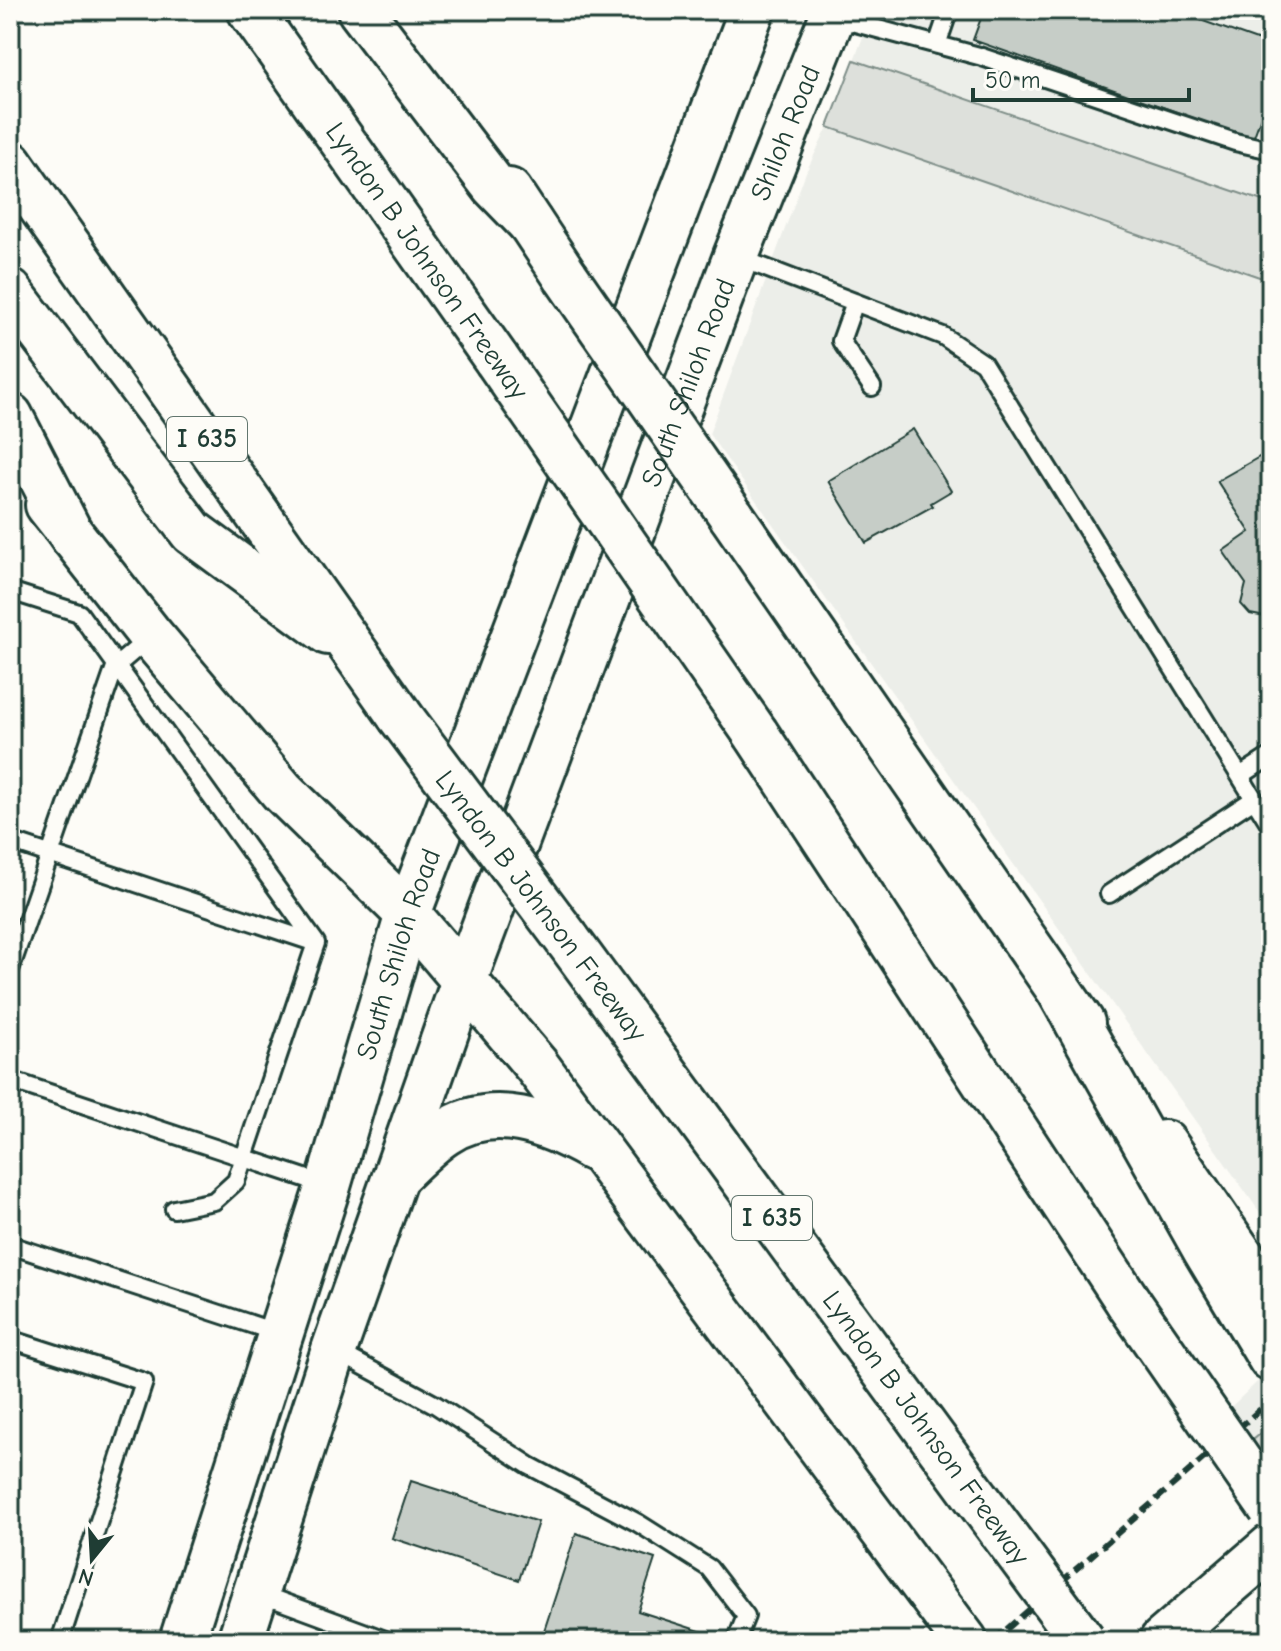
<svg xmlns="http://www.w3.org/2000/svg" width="1281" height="1651" font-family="'Comic Neue',sans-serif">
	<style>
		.built { fill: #eceee9 }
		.green { fill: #dde0db; stroke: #7e8e88; stroke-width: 2 }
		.building { fill: #c6cdc7; stroke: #1f3d34; stroke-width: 2 }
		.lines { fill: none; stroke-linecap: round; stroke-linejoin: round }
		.service-casing { stroke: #1f3d34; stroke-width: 22 }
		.secondary-casing { stroke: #1f3d34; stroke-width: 50 }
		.primary-casing { stroke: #1f3d34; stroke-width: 50 }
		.motorway-casing { stroke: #1f3d34; stroke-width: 50 }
		.service { stroke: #fdfcf7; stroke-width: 16 }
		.secondary { stroke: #fdfcf7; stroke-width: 44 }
		.primary { stroke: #fdfcf7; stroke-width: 44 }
		.motorway { stroke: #fdfcf7; stroke-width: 44 }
		.rail { stroke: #1f3d34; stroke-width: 6; stroke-dasharray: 12 6; stroke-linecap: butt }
		.secondary-bridge-casing { stroke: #1f3d34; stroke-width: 50; stroke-linecap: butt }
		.motorway-bridge-casing { stroke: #1f3d34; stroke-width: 50; stroke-linecap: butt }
		.secondary-bridge { stroke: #fdfcf7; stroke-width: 44 }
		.motorway-bridge { stroke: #fdfcf7; stroke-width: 44 }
		.labels { text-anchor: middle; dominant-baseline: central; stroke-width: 6; stroke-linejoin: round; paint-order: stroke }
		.shield { fill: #fdfcf7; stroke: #62766e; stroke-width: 2 }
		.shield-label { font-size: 26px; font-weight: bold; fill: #1f3d34 }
		.street-label { font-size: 28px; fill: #1f3d34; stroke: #fdfcf7 }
	</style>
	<rect width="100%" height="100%" fill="#fdfcf7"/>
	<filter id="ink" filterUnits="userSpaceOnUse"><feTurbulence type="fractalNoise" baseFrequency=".0125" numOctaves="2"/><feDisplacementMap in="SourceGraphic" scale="16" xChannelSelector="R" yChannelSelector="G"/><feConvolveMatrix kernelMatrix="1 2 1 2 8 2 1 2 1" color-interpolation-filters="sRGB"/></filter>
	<g filter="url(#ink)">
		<!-- built -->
		<path class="built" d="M874,10H1271V204L854,60Z
			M828,127L1271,281V1228L709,434L806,172Z
			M1271,1369V1425L1222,1466L1201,1435Z"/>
		<!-- green -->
		<path class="green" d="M854,60L1271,204V281L828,127Z
			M1271,1425V1501L1222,1466Z"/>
		<!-- building -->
		<path class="building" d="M984,10H1172L1271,45V89L1253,139L973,40Z
			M913,429L951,491L931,503L933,506L866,543L828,481Z
			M1261,456L1271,472V627L1265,617L1250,614L1241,604L1246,584L1223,551L1250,532L1217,481Z
			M411,1481L538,1522L519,1580L392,1538Z
			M576,1533L655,1559L638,1611L709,1634L707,1641H554L542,1637Z"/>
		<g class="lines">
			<defs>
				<path id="service" d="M833,17L979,56L1235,142L1271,150
					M937,45L949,10
					M737,257L943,336L983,363L1271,826
					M855,302L841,341L872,387
					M10,591L79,613L316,943
					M1240,776L1271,756
					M10,841L316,943L236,1181L214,1201L174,1209
					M1109,894L1254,799
					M10,970L115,667L149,638
					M10,1080L326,1185
					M10,1245L278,1333
					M10,1339L144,1382L60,1641
					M336,1351L436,1405L530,1466L638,1523L709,1568L746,1616L736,1641
					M258,1593L388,1641"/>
				<g id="secondary">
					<path d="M509,191L566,277"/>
					<path d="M48,505L151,636L282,791L408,914L536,1065L965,1641"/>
					<path d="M731,515L1082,1023"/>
					<path d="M1164,1143L1271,1299"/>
					<path d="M398,1174C413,1160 428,1144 445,1133C493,1101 548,1123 592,1148"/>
					<path id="s1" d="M182,1641L328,1186L408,914L752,10"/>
					<path id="s2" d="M240,1641L334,1350L464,981L736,256L835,10"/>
				</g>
				<path id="primary" d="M1162,1641L1271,1547"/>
				<path id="motorway" d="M250,10L497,360
					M360,10L494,186L530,223
					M10,163L400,716
					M10,292L192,532L328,632
					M10,416L71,535
					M756,734L1129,1303
					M567,939L977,1498
					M1061,993L1206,1251L1271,1359"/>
			</defs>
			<!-- service casing -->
			<use href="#service" class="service-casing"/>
			<!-- secondary casing -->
			<use href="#secondary" class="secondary-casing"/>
			<!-- primary casing -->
			<use href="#primary" class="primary-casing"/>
			<!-- motorway casing -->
			<use href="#motorway" class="motorway-casing"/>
			<!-- service -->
			<use href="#service" class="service"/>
			<!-- secondary -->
			<use href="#secondary" class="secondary"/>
			<!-- primary -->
			<use href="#primary" class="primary"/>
			<!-- motorway -->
			<use href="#motorway" class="motorway"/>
			<!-- rail -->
			<path class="rail" d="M993,1641L1271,1400"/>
			<defs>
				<path id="secondary-bridge" d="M566,277L731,515"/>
				<path id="motorway-bridge" d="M497,360L756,734
					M400,716L567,939
					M1129,1303L1271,1508
					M977,1498L1083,1641"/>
			</defs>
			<!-- secondary-bridge casing -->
			<use href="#secondary-bridge" class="secondary-bridge-casing"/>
			<!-- motorway-bridge casing -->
			<use href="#motorway-bridge" class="motorway-bridge-casing"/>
			<!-- secondary-bridge -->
			<use href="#secondary-bridge" class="secondary-bridge"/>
			<!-- motorway-bridge -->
			<use href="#motorway-bridge" class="motorway-bridge"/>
		</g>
	</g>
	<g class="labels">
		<!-- shield labels -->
		<g class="shield">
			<rect x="167" y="417" width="80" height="44" rx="6"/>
			<rect x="732" y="1196" width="80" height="44" rx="6"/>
		</g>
		<g class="shield-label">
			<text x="207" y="439">I 635</text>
			<text x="772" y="1218">I 635</text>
		</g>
		<!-- street labels -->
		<g class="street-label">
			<text stroke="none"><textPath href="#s2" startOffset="1604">Shiloh Road</textPath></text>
			<text transform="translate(427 261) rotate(55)">Lyndon B Johnson Freeway</text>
			<text stroke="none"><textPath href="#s2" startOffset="1336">South Shiloh Road</textPath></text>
			<text transform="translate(541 906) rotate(53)">Lyndon B Johnson Freeway</text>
			<text stroke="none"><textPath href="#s1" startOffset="720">South Shiloh Road</textPath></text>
			<text transform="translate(926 1428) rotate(54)">Lyndon B Johnson Freeway</text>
		</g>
	</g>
	<!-- margin -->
	<rect width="1281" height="1651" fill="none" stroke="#fdfcf7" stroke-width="40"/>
	<rect x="20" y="20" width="1241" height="1611" fill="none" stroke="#1f3d34" stroke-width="3" filter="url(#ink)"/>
	<!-- north arrow -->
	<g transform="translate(92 1559) rotate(198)" stroke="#fdfcf7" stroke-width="6" paint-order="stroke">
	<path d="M0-6L14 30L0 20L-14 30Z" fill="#1f3d34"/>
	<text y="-12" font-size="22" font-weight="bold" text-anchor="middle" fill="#1f3d34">N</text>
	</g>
	<!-- scale -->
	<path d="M973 88v12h216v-12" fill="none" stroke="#1f3d34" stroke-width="4"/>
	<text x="985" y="88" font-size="24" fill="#1f3d34" stroke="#fdfcf7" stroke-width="6" paint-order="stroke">50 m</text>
</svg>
